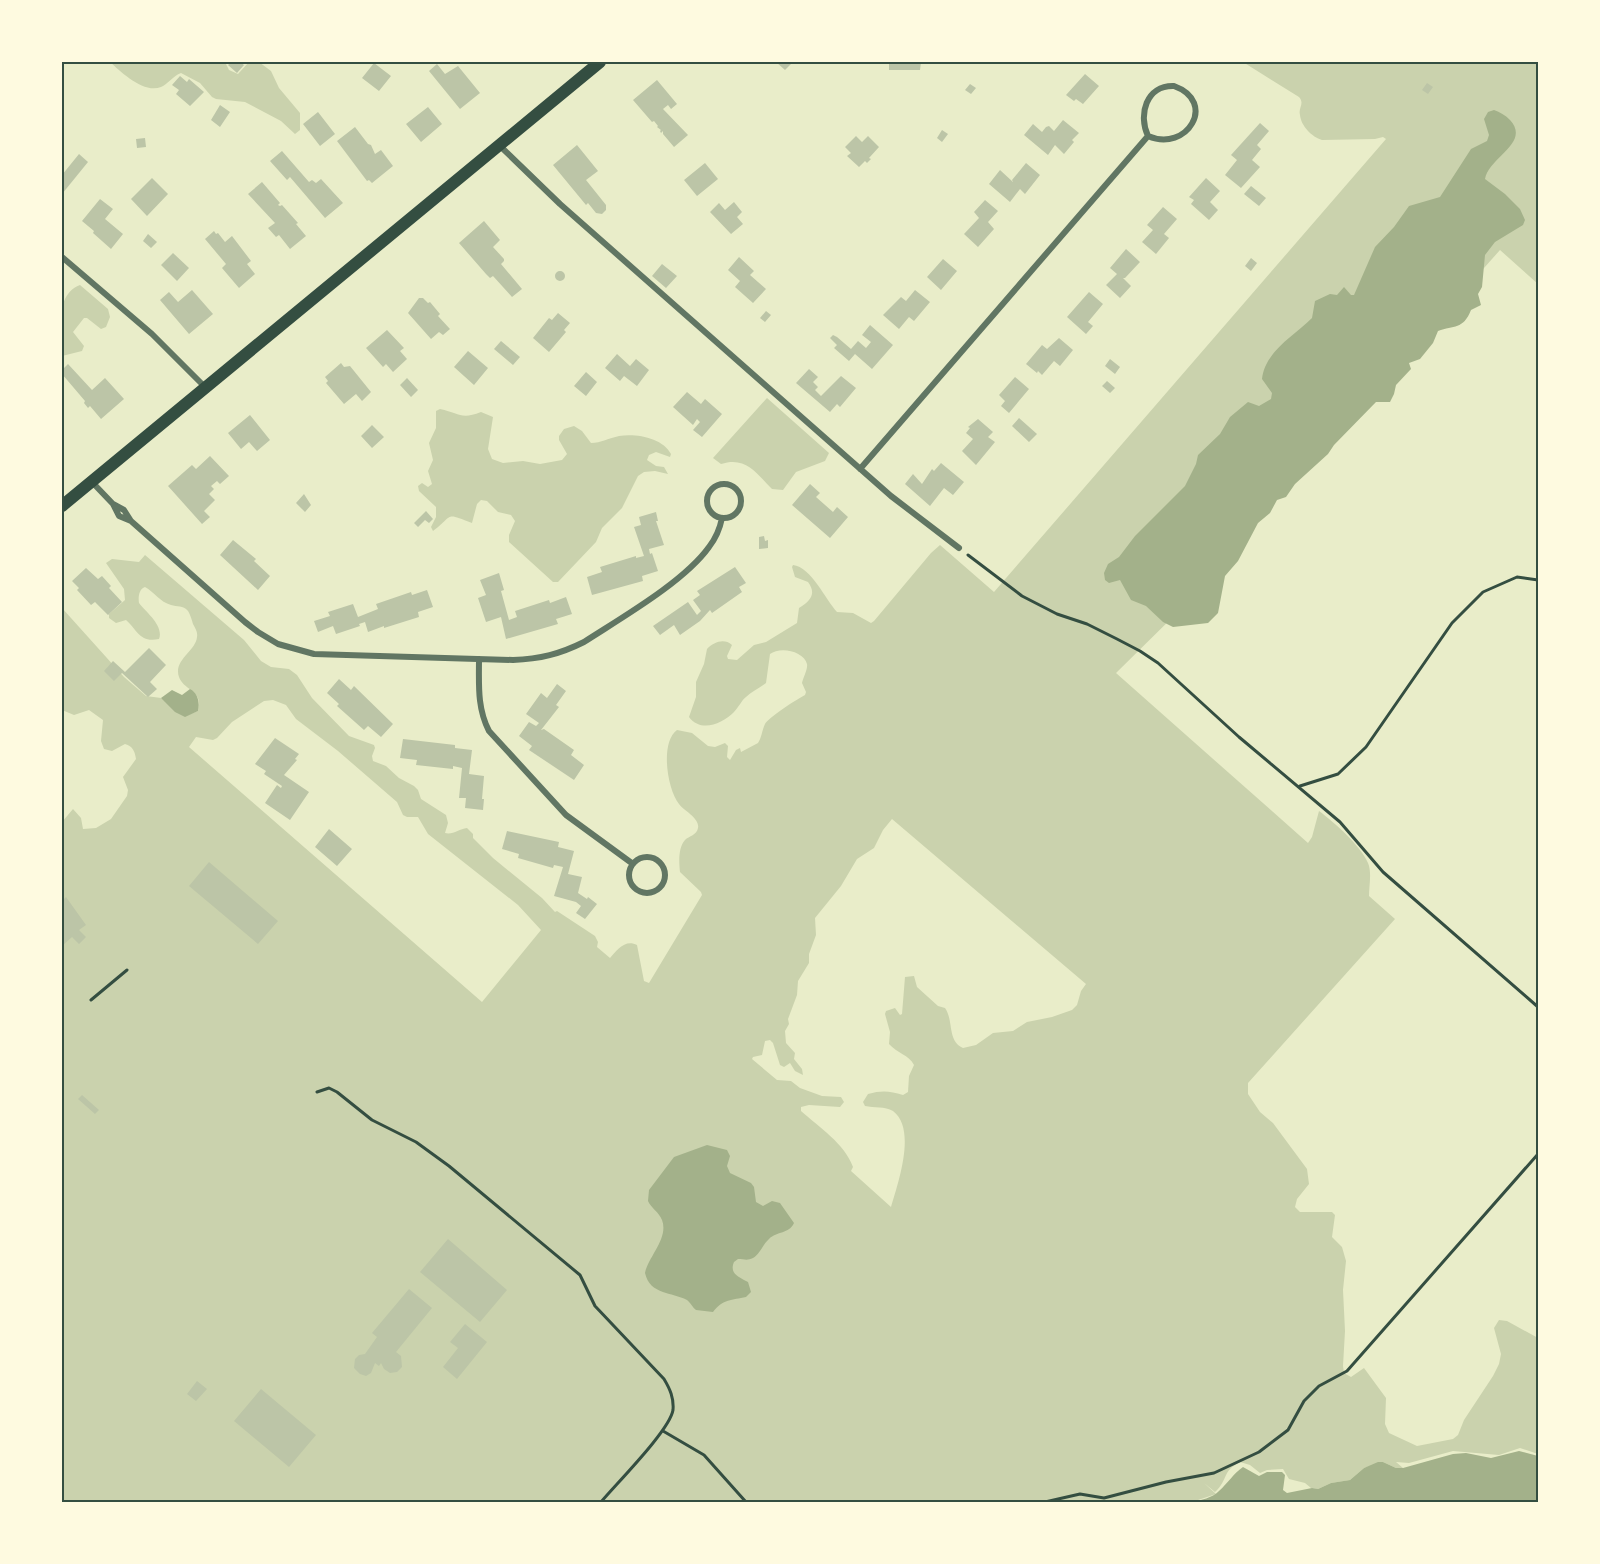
<svg xmlns="http://www.w3.org/2000/svg" width="1600" height="1564" font-family="Overpass,sans-serif">
	<style>
		.green { fill: #cad2ad; fill-rule: evenodd }
		.water { fill: #a3b18a }
		.building { fill: #bcc5a7 }
		.lines { fill: none; stroke-linecap: round; stroke-linejoin: round }
		.path { stroke: #344e41; stroke-width: 3 }
		.minor { stroke: #617663; stroke-width: 6 }
		.secondary { stroke: #344e41; stroke-width: 12 }
		.neatline { fill: none; stroke: #344e41; stroke-width: 2 }
	</style>
	<rect width="100%" height="100%" fill="#e9edc9"/>
	<!-- green -->
	<path class="green" d="M110,62H225L229,70L238,74L249,62H259L271,71L279,88L300,113V130L295,134L281,121L245,102L216,99L212,97L200,83L181,73C173,76 168,84 161,87C144,94 121,72 110,62Z
		M1243,62H1538V284L1500,250L1293,483L1239,532L1186,604L1116,673L1308,843L1312,837L1319,811C1335,823 1360,845 1368,863C1372,872 1369,886 1369,896L1395,919L1248,1083V1094L1260,1112L1273,1123L1307,1169L1309,1184L1297,1199L1295,1207L1300,1212H1332L1335,1215L1332,1237L1342,1247L1346,1261L1343,1290L1345,1331L1343,1366L1344,1373L1351,1377L1364,1368L1386,1398L1385,1424L1389,1433L1417,1446L1453,1439L1458,1435L1464,1420L1493,1376L1499,1364L1501,1354L1494,1328L1499,1320L1507,1321L1538,1338V1454L1520,1448L1499,1455L1453,1451L1409,1463L1396,1462L1403,1468H1396L1383,1462L1364,1468L1350,1480L1331,1483L1318,1489L1311,1488L1305,1483L1289,1479L1283,1469L1267,1470L1260,1473L1250,1465L1240,1462C1221,1472 1229,1479 1215,1492L1204,1483L1216,1494L1192,1502H62V822L73,809L81,818L83,829L96,828L111,819L127,796L128,790L123,777L136,759C135,752 133,746 125,744L112,751L104,749L101,741L103,720L89,710L74,715L62,710V608L124,677L146,696L161,698L185,716L198,711C204,690 184,691 179,677C173,660 196,651 197,637C198,632 195,628 193,624C192,620 190,614 188,611C183,605 177,607 171,605C160,602 154,592 145,587C139,589 138,597 139,603C147,613 164,626 159,639C140,643 138,631 126,620L116,623L109,618V614L125,600L124,589L106,563L112,559L139,562L145,555L244,640L261,661L271,667L289,669L297,675L312,698L349,736L374,745L375,748L372,756L373,761L386,766L399,778L414,786L418,790L421,799L446,815L448,823L445,833C453,835 459,829 467,828L473,834V838L493,858L542,898L555,912L557,911L595,936L598,942L597,947L610,958C617,950 625,939 637,945L644,981L649,983L702,895L701,892L680,872C679,862 678,848 685,840C689,836 697,835 698,828C700,818 684,811 679,804C667,789 660,742 677,730L692,733L708,746L715,747L725,743L728,746L727,757L730,760L736,750L740,748L741,752L758,743C762,737 762,730 765,724C768,718 797,699 805,695L806,692L802,683C803,678 808,669 807,664C804,651 780,646 770,654L766,683C759,688 751,692 746,697C741,701 739,707 734,712C722,724 701,733 689,717L696,697V682L704,664L707,649C714,642 724,638 732,645L727,656L728,659L737,660L754,645L766,642L797,623L799,608C810,601 817,594 808,582L795,577L792,567L793,565C811,567 826,600 837,612L853,613L871,623L874,621L931,553L940,545L994,592L1386,139L1383,137L1375,139L1322,140C1312,137 1301,126 1300,115C1298,107 1305,104 1299,97ZM273,700L286,705L296,719L338,751L397,802L403,815L407,817H418L428,834L518,905L541,930L482,1002L189,747L196,737L213,740L217,738L232,722L264,701ZM892,819L1086,984L1081,991L1077,1005L1072,1010L1052,1017L1027,1022L1013,1031L993,1033L976,1045L963,1048C947,1041 954,1021 945,1008L938,1006L917,987L914,976L905,977L902,1014L900,1015L895,1008L886,1011L885,1014L890,1032L889,1044C897,1053 909,1055 914,1065L909,1076L908,1092L903,1095C890,1091 882,1090 868,1094L863,1102L865,1106C874,1108 885,1106 893,1111C917,1129 898,1183 891,1207L851,1171L853,1167C845,1144 819,1127 801,1111V1107L809,1105L840,1107L844,1102L841,1097L822,1096L800,1088L791,1081L777,1080L752,1059L753,1057L762,1055L765,1041L770,1040L773,1043L780,1065L784,1067L790,1063L795,1071L803,1075L802,1069L794,1059L795,1053L786,1043L785,1031L789,1024L788,1019L797,995L798,981L809,963V954L816,935L815,918L841,886L857,859L874,848L883,830Z
		M80,285L108,309L110,317L106,327L101,329L87,318H84L73,332L84,346L82,351L62,356C61,333 54,295 80,285Z
		M767,398L829,453L825,461L796,472L783,490L772,489C756,473 746,456 721,464L713,458Z
		M440,409C459,413 461,420 481,412L493,417L488,449L492,459L503,463L523,461L540,464L562,460L567,454L559,440V436L564,429L574,426L582,431L591,443C601,443 609,438 619,436C636,433 663,438 671,454L670,457L656,452L649,455L647,460L656,466L664,467L668,474L655,471L644,472L638,476L622,508L602,528L596,542L558,582H553L509,542V535L515,521L511,515L498,512L487,501L481,500L477,504L472,523C444,512 454,515 433,531L431,527L436,517V507L419,491L418,486L422,483L428,487L432,484L428,471L433,460L429,443L436,428V411Z"/>
	<!-- water -->
	<path class="water" d="M1494,110C1500,112 1505,115 1510,120C1531,143 1489,157 1485,179L1505,194L1520,209L1525,220L1523,225L1495,242L1485,255L1482,287L1478,294L1481,305L1471,310C1463,330 1454,325 1438,331L1433,343L1420,359L1409,363L1411,369L1396,385L1394,394L1390,402H1376L1334,445L1328,454L1295,484L1286,497L1277,500L1270,513L1258,523L1238,561L1225,576L1218,613L1208,623L1173,627L1163,622L1146,606L1131,600L1120,580L1109,583L1105,580L1104,573L1108,564L1119,557L1135,536L1185,486L1196,464L1198,455L1220,434L1230,417L1248,402L1259,406L1271,399L1272,393L1262,379C1265,351 1294,336 1312,318L1315,301L1330,294L1337,295L1344,287L1351,295H1354L1375,247L1394,227L1409,206L1440,197L1471,149L1487,141L1489,135L1484,119L1488,112Z
		M190,689C198,693 200,703 198,711L185,717L175,712L161,698L172,690L182,695Z
		M707,1145L727,1150L730,1156L727,1166L730,1173L751,1183L754,1187L756,1202L763,1206L772,1201L780,1203L794,1223C789,1234 777,1231 769,1239C763,1244 760,1254 753,1258C747,1261 744,1259 738,1259L734,1262C729,1274 739,1277 748,1282L751,1292L746,1297C732,1300 723,1299 713,1312L696,1310C693,1308 690,1302 687,1300C672,1292 650,1295 645,1273C648,1257 669,1238 662,1220C659,1212 651,1208 648,1201L649,1190L674,1157Z
		M1519,1451L1538,1456V1502H1192C1201,1500 1212,1498 1219,1491C1228,1483 1233,1474 1243,1467L1259,1476L1267,1472H1282L1285,1475L1283,1490L1287,1493L1312,1488L1318,1489L1331,1483L1350,1480L1364,1468L1378,1462H1383L1396,1468H1403L1453,1454L1466,1453L1491,1458Z"/>
	<!-- building -->
	<path class="building" d="M231,62H240L244,65L237,73L228,65Z
		M776,62H793L785,70Z
		M889,62H921L920,70H889Z
		M374,63L391,76L379,91L362,78Z
		M437,64L445,74L458,66L480,93L460,109L429,71Z
		M1085,74L1099,86L1083,104L1076,99L1074,101L1066,95Z
		M180,76L187,82L189,79L204,92L190,106L176,94L179,90L172,85Z
		M657,80L677,104L671,109L668,105L663,109L688,135L674,147L663,134V131L661,133L660,131L661,130L657,127L658,126L654,121L652,122L633,100Z
		M1427,83L1433,87L1428,94L1422,90Z
		M970,84L976,88L971,94L965,90Z
		M220,105L230,112L220,127L211,120Z
		M428,107L442,124L421,142L406,124Z
		M318,112L335,134L320,146L303,124Z
		M1063,120L1079,133L1072,140L1074,142L1064,154L1055,145L1048,155L1024,135L1033,124L1042,132L1046,127L1049,126L1054,131Z
		M1260,123L1269,131L1257,145L1261,149L1252,160L1260,167L1241,188L1225,175L1237,160L1231,155Z
		M355,127L368,144L371,145L375,154L381,150L393,166L372,183L369,180L367,181L337,141Z
		M942,130L948,134L942,142L937,138Z
		M856,136L862,142L868,136L879,147L869,158L871,159L867,163L865,161L859,167L847,156L851,153L845,147Z
		M145,138L146,147L137,148L136,139Z
		M577,145L598,171L586,180L606,205V210L602,214L596,213L588,203L586,205L553,165Z
		M282,151L309,182L312,180L316,183L321,179L343,203L325,218L290,177L287,180L270,161Z
		M79,154L88,162L62,194V175Z
		M705,163L718,179L697,196L684,180Z
		M1026,163L1040,175L1025,194L1020,189L1010,202L989,184L1000,170L1013,182L1012,180Z
		M152,178L168,194L147,216L131,199Z
		M1206,178L1220,191L1210,202L1218,210L1209,220L1191,204L1194,200L1189,197Z
		M262,182L280,203L278,205L280,206L282,205L298,223L296,224L306,236L290,249L279,235L276,237L268,228L275,223L248,194Z
		M1251,186L1266,198L1259,206L1244,194Z
		M100,199L113,209L105,219L123,234L111,249L93,233L94,231L82,221Z
		M985,200L998,211L988,222L994,229L978,247L964,234L979,218L974,212Z
		M734,202L742,212L737,217L743,224L731,234L710,212L719,203L725,210Z
		M1163,207L1177,219L1164,234L1169,238L1156,254L1142,242L1153,230L1147,225Z
		M484,221L500,240L493,247L504,259V261L501,264L522,289L512,297L493,276L490,278L486,274L459,243Z
		M214,231L216,234L218,233L225,242L232,236L251,261L247,264L255,274L239,288L222,268L226,264L205,239Z
		M148,234L157,242L151,248L143,241Z
		M1126,249L1140,262L1125,278H1123L1131,286L1120,298L1106,285L1117,274L1110,268Z
		M173,253L189,268L177,281L161,265Z
		M739,257L754,271L750,275L766,289L753,303L735,287L740,281L728,270Z
		M1251,258L1257,263L1251,271L1245,266Z
		M943,259L957,271L941,290L927,277Z
		M662,264L677,276L666,288L652,276Z
		M555 276a5 5 0 1 1 10 0a5 5 0 1 1-10 0Z
		M192,290L213,314L189,334L160,300L169,292L178,302Z
		M915,290L930,302L914,321L909,317L899,329L883,315L901,297L906,301Z
		M1089,292L1103,304L1088,322L1093,326L1086,334L1067,317Z
		M419,298H423L428,303L430,302L440,314L438,316L450,329L443,335L439,332L431,339L408,313Z
		M766,311L771,315L765,322L760,318Z
		M558,313L570,323L564,330L566,332L549,352L533,338L549,318L552,320Z
		M870,325L893,345L872,369L855,354L849,361L834,348L837,345L830,338L833,335L837,337L851,349L858,341L866,348L871,342L862,335Z
		M387,330L404,348L400,351L407,359L393,372L386,364L383,367L366,348Z
		M1059,338L1073,350L1060,366L1054,361L1042,375L1038,371L1037,373L1026,364L1042,345L1047,349Z
		M501,341L520,357L513,365L494,349Z
		M468,351L488,368L474,385L454,367Z
		M617,354L630,366L636,359L649,370L637,386L624,376L620,381L605,368Z
		M1110,359L1120,367L1115,374L1105,366Z
		M341,363L344,367L350,366L371,392L362,401L356,394L344,404L326,383L328,381L325,377Z
		M68,364L92,390L105,378L124,399L101,419L90,406L88,408L84,403L85,401L62,374V370Z
		M809,369L818,377L813,382L818,387L815,390L821,396L841,376L856,388L840,407L837,404L830,412L796,383Z
		M586,372L597,382L586,396L574,386Z
		M1015,377L1029,389L1009,413L1001,406L1005,401L999,395Z
		M407,378L418,390L411,397L400,385Z
		M1107,381L1115,388L1110,393L1102,386Z
		M687,392L701,404L705,399L722,414L702,437L693,430L700,422L697,419L693,425L673,407Z
		M250,415L270,440L257,451L249,442L241,449L228,433Z
		M1019,418L1037,434L1029,442L1012,426Z
		M978,419L993,432L988,437L995,442L976,465L962,451L973,439L966,433L970,428L968,427Z
		M372,425L384,437L372,448L361,436Z
		M210,456L229,476L220,484L217,481L211,486L214,489L209,494L215,500L204,511L210,517L202,524L168,486L192,465L196,469Z
		M941,463L964,482L953,495L944,488L930,506L905,484L913,474L922,484L932,469L934,471Z
		M810,484L820,493L816,497L833,512L837,507L848,517L830,538L792,505Z
		M304,494L311,505L305,512L296,503Z
		M426,511L433,519L429,523L425,520L418,527L414,523Z
		M656,512L658,521H656L664,545L649,549L650,554L652,553L658,571L642,576L643,581L592,595L587,577L602,572L600,567L636,556V558L644,556L634,527L641,525L639,517Z
		M764,536L765,541L768,540V548L759,549V537Z
		M233,540L256,559L254,561L270,576L258,590L220,555Z
		M735,567L746,583L739,587L742,592L712,613L710,610L700,621L680,635L674,625L660,635L653,626L688,602L697,615L701,611L693,600L700,595L697,591Z
		M86,568L98,579L102,576L111,586L109,588L122,602L108,615L95,602L91,605L77,590L79,588L72,581Z
		M499,573L504,590L501,591L509,620L517,617L515,611L549,600L550,603L566,597L572,614L556,619L558,624L506,639L501,617L486,622L478,598L486,595L480,580Z
		M427,590L433,607L418,612L419,617L384,628V626L368,632L365,622L359,624L360,626L336,634L333,626L318,632L314,621L330,616L328,612L353,604L358,617L378,609L376,604L411,592L412,595Z
		M149,648L166,665L150,682L157,689L148,697L122,673L114,681L104,671L113,661L125,672Z
		M339,679L351,690L354,686L393,724L381,737L368,726L364,730L337,706L339,704L327,693Z
		M557,684L566,691L556,705L559,707L541,730L544,729L574,750L571,755L584,765L574,780L529,750L532,746L519,736L529,722L536,726L539,723L526,714L541,693L547,698Z
		M275,738L299,754L295,759L297,760L284,775L309,792L290,820L265,803L277,785L281,788L282,786L264,774L266,771L255,764Z
		M403,739L455,745V748L472,750L469,774L484,776L482,799H484L483,810L465,808L466,798H459L462,768L453,766V769L416,765L417,760L400,758Z
		M329,829L352,849L337,866L315,847Z
		M507,831L559,842L558,847L574,851L568,874L582,877L578,893L587,899L588,897L597,904L585,919L576,913L581,906L576,902L554,896L563,867L554,865L553,868L518,858L519,854L502,849Z
		M209,862L278,921L258,944L189,886Z
		M62,896L64,899L66,897L86,925L79,930L86,937L79,944L72,937L62,946Z
		M82,1095L99,1110L95,1114L78,1099Z
		M448,1239L507,1290L480,1322L420,1272Z
		M409,1289L432,1308L396,1352L401,1356L402,1367L397,1372L390,1373L384,1369L381,1363L379,1366L375,1363L371,1373L366,1376L360,1374L354,1368L355,1359L359,1355L365,1354L377,1337L372,1333Z
		M465,1324L487,1342L457,1379L443,1367L458,1348L450,1342Z
		M197,1381L207,1389L196,1401L187,1394Z
		M261,1389L316,1435L289,1467L234,1421Z"/>
	<g class="lines">
		<!-- path -->
		<path class="path" d="M968,555L1022,596L1057,614L1087,624L1117,639L1140,651L1158,663L1239,737L1340,822L1383,872L1538,1007
			M1300,786L1338,774L1366,747L1452,623L1483,592L1517,577L1538,580
			M91,1000L127,970
			M317,1092L329,1088L337,1092L372,1120L416,1142L449,1166L580,1275L595,1306L664,1379C670,1389 674,1398 673,1410C670,1430 616,1484 601,1502
			M663,1431L704,1455L746,1502
			M1045,1502L1080,1494L1104,1498L1166,1482L1214,1473L1259,1452L1288,1430L1304,1401L1319,1386L1347,1371L1538,1154"/>
		<!-- minor -->
		<path class="minor" d="M1174,86C1218,102 1187,153 1148,136C1138,115 1146,85 1174,86Z
			M499,145L560,204L891,496L959,548
			M62,257L152,334L205,387
			M860,469L1148,136
			M92,482L113,504L119,516L131,521
			M707 501a17 17 0 1 1 34 0a17 17 0 1 1-34 0Z
			M113,504L124,510L131,521L245,622L258,632L278,644L314,654L513,660C540,659 560,654 584,642C621,618 684,582 709,547C716,538 720,528 722,518
			M479,659C479,684 477,708 489,731L566,815L633,864
			M629 875a18 18 0 1 1 36 0a18 18 0 1 1-36 0Z"/>
		<!-- secondary -->
		<path class="secondary" d="M62,506L600,62"/>
	</g>
	<!-- border -->
	<rect width="1600" height="1564" fill="none" stroke="#fefae0" stroke-width="126"/>
	<rect x="63" y="63" width="1474" height="1438" class="neatline"/>
</svg>
